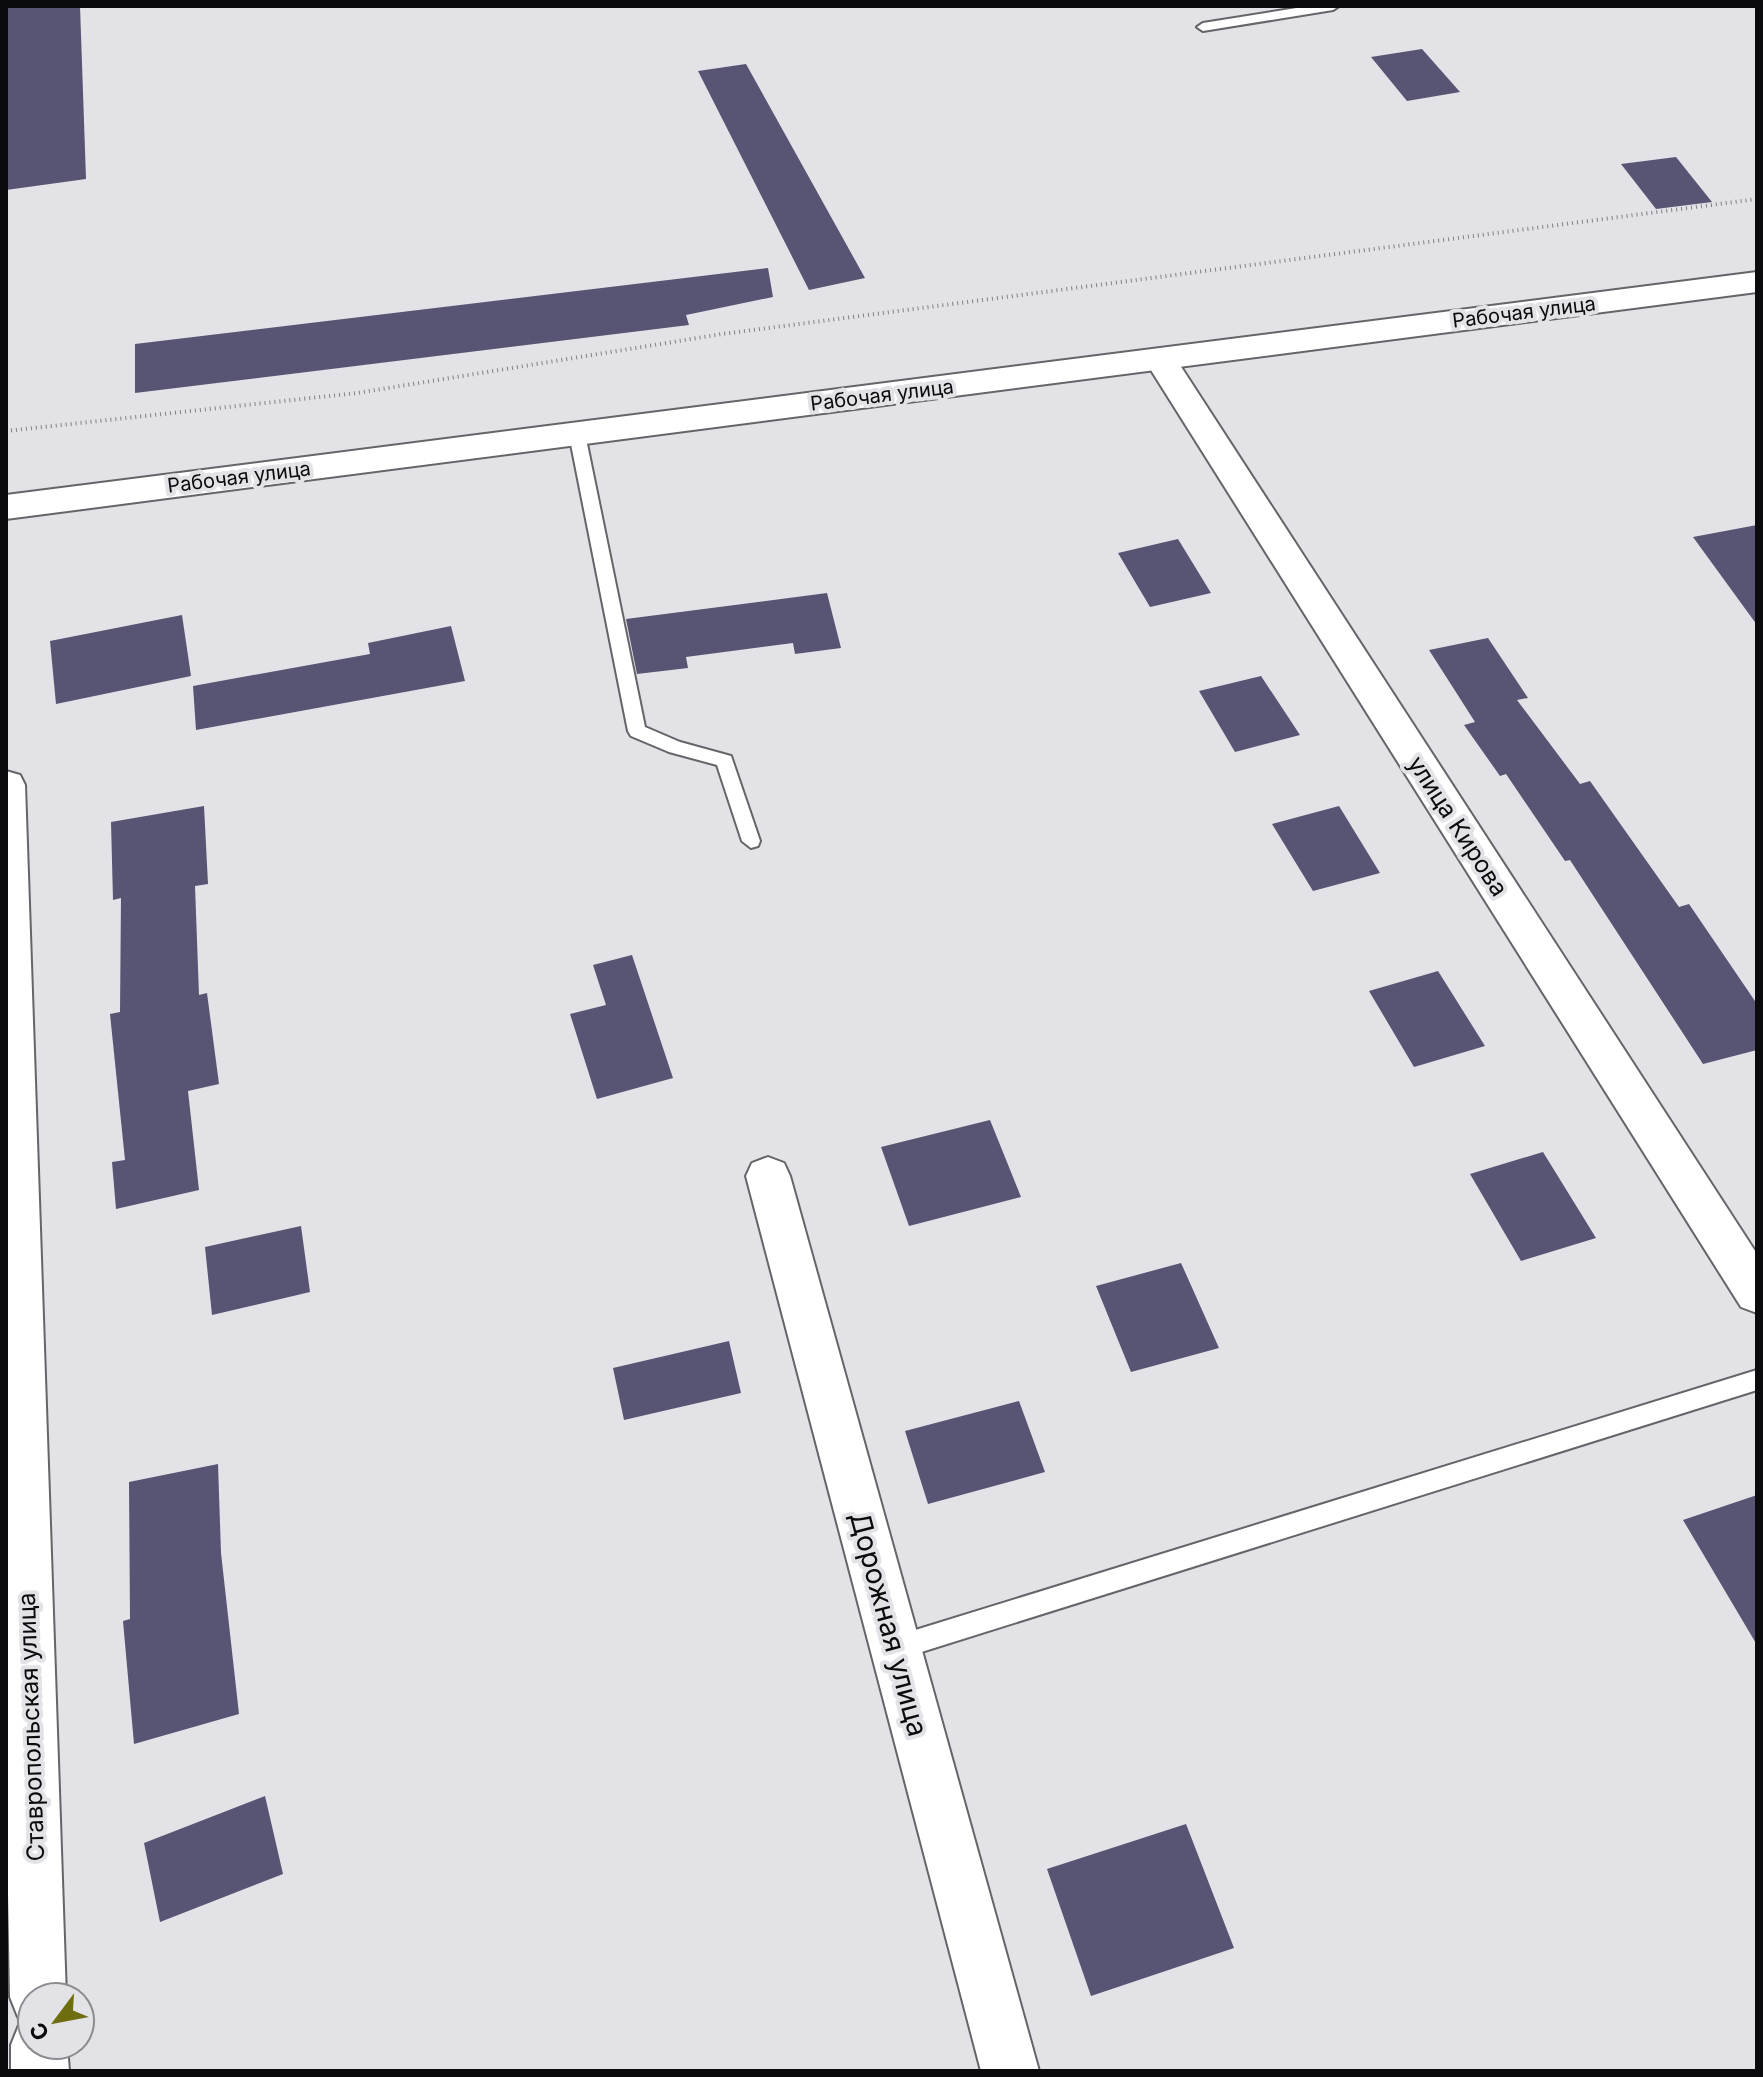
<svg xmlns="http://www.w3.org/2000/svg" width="1763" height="2077" font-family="Inter,sans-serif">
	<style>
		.building { fill: #585473 }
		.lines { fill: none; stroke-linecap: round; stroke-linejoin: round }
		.lane-casing { stroke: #656569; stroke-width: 4 }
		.street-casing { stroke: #656569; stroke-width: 4 }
		.secondary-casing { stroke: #656569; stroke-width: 4 }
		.path { stroke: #818185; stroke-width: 4; stroke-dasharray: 1 4; stroke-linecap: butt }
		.lane { fill: #fff; fill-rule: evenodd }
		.street { fill: #fff; fill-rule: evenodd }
		.secondary { fill: #fff; fill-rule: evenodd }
		.labels { text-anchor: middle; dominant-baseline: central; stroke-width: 8; stroke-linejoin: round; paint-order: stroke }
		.far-street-label { font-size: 20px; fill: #0b0b0d; stroke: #e2e2e7 }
		.street-label { font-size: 24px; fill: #0b0b0d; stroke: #e2e2e7 }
		.near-street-label { font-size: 28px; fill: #0b0b0d; stroke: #e2e2e7 }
	</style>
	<rect width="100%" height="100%" fill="#e2e2e7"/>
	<!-- building -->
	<path class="building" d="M6,6H80L86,179L6,190Z
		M1422,49L1460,92L1407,101L1371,57Z
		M746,64L865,278L809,290L698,71Z
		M1676,157L1712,202L1656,209L1621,164Z
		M768,268L773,297L686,315L689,325L135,393V344Z
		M1757,525V625L1693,537Z
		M1178,539L1211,593L1150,607L1118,553Z
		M827,593L841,648L795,654L793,643L686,657L688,668L637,674L626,619Z
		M182,615L191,676L56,704L50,641Z
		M451,626L465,681L196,730L193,686L370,654L368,643Z
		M1488,638L1528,698L1517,700L1580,784L1590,781L1679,907L1689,904L1757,1004V1050L1703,1064L1570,860L1565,861L1506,774L1500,776L1464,725L1475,722L1429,650Z
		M1261,676L1300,735L1235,752L1199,691Z
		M204,806L208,884L195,886L199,995L207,993L219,1084L188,1091L199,1190L116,1209L112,1162L125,1160L110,1014L120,1012L121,898L113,900L111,822Z
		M1339,806L1380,873L1313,891L1272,824Z
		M632,955L673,1078L597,1099L570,1014L606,1005L593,965Z
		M1438,971L1485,1046L1414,1067L1369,991Z
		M990,1120L1021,1197L909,1226L881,1147Z
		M1543,1152L1596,1238L1521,1261L1470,1174Z
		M301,1226L310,1292L212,1315L205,1247Z
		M1181,1263L1219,1348L1131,1372L1096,1286Z
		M729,1341L741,1393L624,1420L613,1368Z
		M1019,1401L1045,1472L928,1504L905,1431Z
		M218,1464L221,1553L239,1714L134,1744L123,1621L130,1619L129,1482Z
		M1757,1495V1645L1683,1520Z
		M265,1796L283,1874L160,1922L144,1843Z
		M1186,1824L1234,1948L1091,1996L1047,1869Z"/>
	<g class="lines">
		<defs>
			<path id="lane" d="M1309,6H1339L1333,10L1203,31L1197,27L1203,23Z
				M577,429L585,434L645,727L680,742L731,756L760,841L758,846L751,848L742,841L717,765L669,752L631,736L628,731L569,434Z
				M1757,1370V1390L896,1660L887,1656L884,1648L887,1640L896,1636Z"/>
			<path id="street" d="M1160,349L1171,352L1176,359L1757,1254V1313L1741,1307L1144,359L1149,352Z
				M6,771L20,775L25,785L66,1997H32V2045H67L69,2071H11V2045L19,2025L28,2021L18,2017L10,1997L6,1790Z
				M768,1157L784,1163L790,1176L1039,2071H981L746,1176L752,1163Z"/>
			<path id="secondary" d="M1757,272V292L6,519V495Z"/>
		</defs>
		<!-- lane casing -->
		<use href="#lane" class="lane-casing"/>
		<!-- street casing -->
		<use href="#street" class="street-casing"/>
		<!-- secondary casing -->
		<use href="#secondary" class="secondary-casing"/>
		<!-- path -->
		<path class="path" d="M6,431L357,393L722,334L1757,199"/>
		<!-- lane -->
		<use href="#lane" class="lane"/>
		<!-- street -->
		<use href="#street" class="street"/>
		<!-- secondary -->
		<use href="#secondary" class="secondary"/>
	</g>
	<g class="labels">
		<!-- far-street labels -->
		<g class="far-street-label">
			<text transform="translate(1524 312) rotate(-7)">Рабочая улица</text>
			<text transform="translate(882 395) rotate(-7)">Рабочая улица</text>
			<text transform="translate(239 477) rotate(-7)">Рабочая улица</text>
		</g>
		<!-- street labels -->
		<g class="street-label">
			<text transform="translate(1458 826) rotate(57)">улица Кирова</text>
			<text transform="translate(31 1727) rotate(-92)">Ставропольская улица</text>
		</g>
		<!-- near-street labels -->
		<g class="near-street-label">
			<text transform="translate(889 1624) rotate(75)">Дорожная улица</text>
		</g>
	</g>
	<!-- border -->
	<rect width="1763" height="2077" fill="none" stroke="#0b0b0d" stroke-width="16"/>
	<!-- north arrow -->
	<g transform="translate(56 2021) rotate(238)"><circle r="38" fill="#e2e2e7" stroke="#8c8c90" stroke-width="2"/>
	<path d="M0-6L14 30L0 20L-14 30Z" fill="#6e6e11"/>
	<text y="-12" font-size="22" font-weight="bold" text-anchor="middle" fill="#0b0b0d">С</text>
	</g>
</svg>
